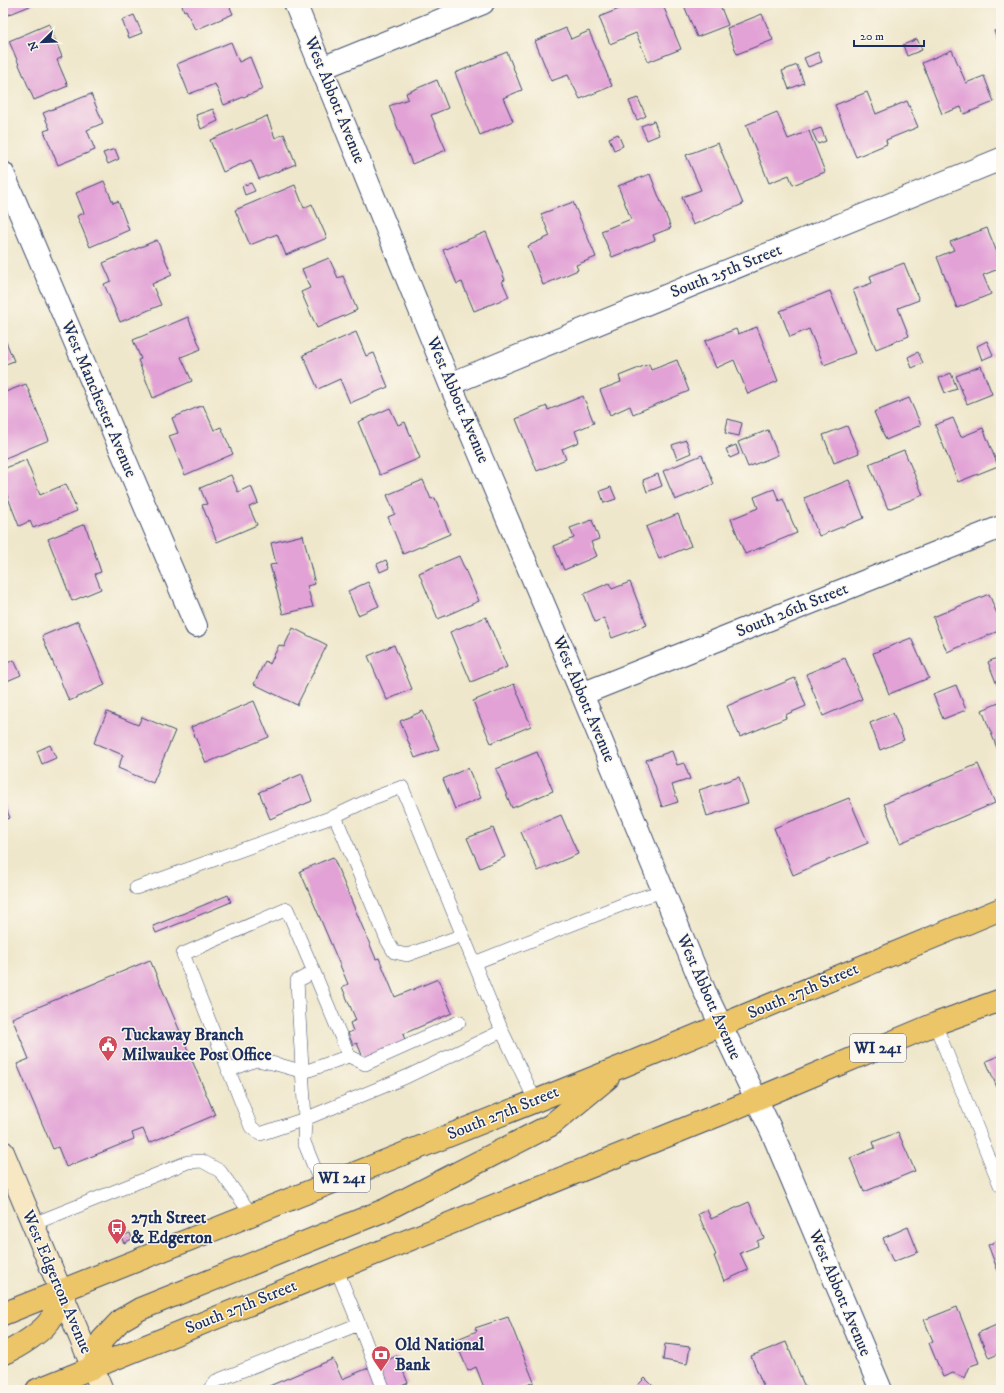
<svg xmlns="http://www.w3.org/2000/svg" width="1004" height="1393" font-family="'IM FELL DW Pica',serif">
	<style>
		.building { fill: #e2a2d6 }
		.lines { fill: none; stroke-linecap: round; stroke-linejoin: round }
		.lane-casing { stroke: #3b4b6e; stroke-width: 14 }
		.street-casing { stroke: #3b4b6e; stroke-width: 24 }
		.secondary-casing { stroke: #3b4b6e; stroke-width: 24 }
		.primary-casing { stroke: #3b4b6e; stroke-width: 24 }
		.lane { stroke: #fff; stroke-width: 13 }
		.street { stroke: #fff; stroke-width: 22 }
		.secondary { stroke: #f7e8c3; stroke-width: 22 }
		.primary { stroke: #ecc569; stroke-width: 22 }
		.labels { text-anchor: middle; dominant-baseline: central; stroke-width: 3; stroke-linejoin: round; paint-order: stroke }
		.shield { fill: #fbf7ec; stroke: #5e6b89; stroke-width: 1 }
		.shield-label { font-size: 16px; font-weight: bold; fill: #1b2f5e }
		.street-label { font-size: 17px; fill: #1b2f5e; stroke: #fbf7ec }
		.poi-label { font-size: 17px; font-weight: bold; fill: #1b2f5e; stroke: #fbf7ec; text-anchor: start }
	</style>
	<rect width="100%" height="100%" fill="#fbf7ec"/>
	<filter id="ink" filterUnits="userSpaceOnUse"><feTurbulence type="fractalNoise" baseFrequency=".025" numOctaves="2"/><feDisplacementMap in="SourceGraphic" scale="8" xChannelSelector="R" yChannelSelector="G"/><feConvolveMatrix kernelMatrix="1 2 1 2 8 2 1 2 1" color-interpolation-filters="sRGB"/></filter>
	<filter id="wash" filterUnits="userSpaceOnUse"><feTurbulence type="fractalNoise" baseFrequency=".012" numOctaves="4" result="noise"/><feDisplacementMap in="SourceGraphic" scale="16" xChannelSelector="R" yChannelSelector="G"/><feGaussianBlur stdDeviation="0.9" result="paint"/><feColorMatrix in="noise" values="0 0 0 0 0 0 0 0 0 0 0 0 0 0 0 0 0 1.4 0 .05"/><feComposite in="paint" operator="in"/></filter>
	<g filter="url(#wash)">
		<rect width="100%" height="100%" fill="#efe7cb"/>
		<g id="blocks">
			<!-- building -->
			<path class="building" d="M3,3H37L3,17Z
				M181,3H228L233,14L195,30L186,10L184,11Z
				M626,3H662L681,49L648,62L636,33L610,44L599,17L624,7L623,4Z
				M683,3H719L728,25L697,37Z
				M762,14L773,40L737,54L727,28Z
				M134,15L142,33L129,38L122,20Z
				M49,24L62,57L57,60L68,86L34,100L9,41Z
				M566,28L571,39L589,31L612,86L580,99L568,75L551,81L535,41Z
				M1001,29V47L994,31Z
				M917,39L922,50L907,56L903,45Z
				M231,42L239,62L250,57L263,89L224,105L215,84L189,94L177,64Z
				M952,50L966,83L984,76L994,102L964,114L961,107L942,114L922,63Z
				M507,52L522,90L503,98L513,121L480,135L455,73Z
				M818,52L822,62L808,67L804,58Z
				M797,65L804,83L789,89L782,71Z
				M437,80L448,108L431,115L446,150L412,164L389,106L408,99L406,93Z
				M867,92L876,114L907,101L918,127L886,140L887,144L856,157L835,105Z
				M91,94L103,123L87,130L95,150L58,165L44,131L50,129L43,113Z
				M638,98L646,116L637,120L629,101Z
				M213,109L218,121L201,129L196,115Z
				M777,112L788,139L809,131L825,172L793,185L789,175L769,183L746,125Z
				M267,116L275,138L284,134L296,164L259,179L251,160L223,172L210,140Z
				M654,121L659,135L647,140L641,126Z
				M821,128L826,141L818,144L812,131Z
				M618,134L623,146L614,150L609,138Z
				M718,143L743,204L693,225L682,197L701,190L686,155Z
				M115,149L119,159L108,164L103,153Z
				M650,174L671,228L653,235L655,240L612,257L601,231L631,219L618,186Z
				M104,181L113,203L118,201L129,230L90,247L77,216L84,213L76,193Z
				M251,183L255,191L245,195L242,186Z
				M295,185L304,208L312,204L327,238L286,255L277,234L250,245L235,210Z
				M573,202L596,257L576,265L578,270L543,285L528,246L550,236L541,214Z
				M987,228L1001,262V268L983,275L991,294L957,308L937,257L954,250L950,242Z
				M486,232L505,280L502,281L509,297L474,311L462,282L457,284L443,250Z
				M157,240L172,275L152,284L161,305L120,322L104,284L111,281L103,263Z
				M329,258L338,278L343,276L357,310L317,328L301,292L310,288L302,269Z
				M904,263L919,300L898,308L909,336L876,349L853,290L872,283L870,276Z
				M830,291L855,353L824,365L809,329L790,337L780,311Z
				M188,317L201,349L181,357L192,381L153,398L138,360L141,359L133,340Z
				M757,327L778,381L748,394L734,360L716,368L705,341L736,329L738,334Z
				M356,332L366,356L374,353L388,387L350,403L340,379L318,389L303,355Z
				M4,337L14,361L3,365V338Z
				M987,341L993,355L982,360L977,346Z
				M918,352L923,363L912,368L908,357Z
				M677,360L689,391L633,414L630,406L610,415L600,390L621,382L619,376L649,364L651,370Z
				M981,366L992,394L967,404L956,376Z
				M951,373L957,389L945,393L939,378Z
				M26,384L49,440L3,459V393Z
				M583,396L594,423L575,431L579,442L562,449L566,459L537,471L516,419L547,406L548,410Z
				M909,398L921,425L886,440L874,412Z
				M203,405L214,430L221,427L233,454L185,475L169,436L178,433L172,418Z
				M390,408L398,425L405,422L420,458L380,475L358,422Z
				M953,418L961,437L983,428L998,466L958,482L935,425Z
				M728,419L742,423L739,436L725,433Z
				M847,426L859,453L834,463L823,435Z
				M768,430L778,455L748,467L738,442Z
				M686,440L691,453L677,459L672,445Z
				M736,445L739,454L730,458L726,449Z
				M904,450L923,495L888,509L869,464Z
				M702,455L714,484L675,500L663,471Z
				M26,460L40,495L66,484L77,511L33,528L30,521L19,526L3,485V469Z
				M658,474L662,486L647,492L643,480Z
				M231,475L238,492L251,486L258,503L249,507L257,525L217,542L202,505L207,504L200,488Z
				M423,480L431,499L435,498L450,534L403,554L388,517L395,514L387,495Z
				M849,480L864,518L819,536L804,498Z
				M611,487L616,499L604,503L600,491Z
				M774,489L779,501L783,499L797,533L745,554L731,519L758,508L754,497Z
				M678,514L691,546L659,559L646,527Z
				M592,520L599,539L591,542L597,556L564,570L554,546L574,538L570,528Z
				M85,524L101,572L95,574L101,589L72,601L48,539Z
				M303,535L315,584L307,586L313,607L283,614L270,565L276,564L271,543Z
				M459,556L479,601L438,619L419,573Z
				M386,560L389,568L380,572L377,564Z
				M368,582L379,606L358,615L348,591Z
				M630,582L647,625L612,638L604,618L595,622L584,594L609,583L612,589Z
				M989,594L1001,624V630L947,652L933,617Z
				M486,617L507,667L471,682L450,632Z
				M78,621L105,685L69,701L42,636Z
				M293,628L327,645L297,705L254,684L265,661L270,664L279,645L284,647Z
				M911,638L929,678L889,694L873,653Z
				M394,645L412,689L387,700L368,656Z
				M1001,656V689L999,690L988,662Z
				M845,658L862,699L823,716L806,674Z
				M14,660L21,675L7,681L3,672V665Z
				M795,678L806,706L785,715L786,718L740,737L727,706Z
				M514,684L531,726L491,743L473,701Z
				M956,685L966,710L943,719L933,694Z
				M254,701L269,737L206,763L191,727Z
				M1001,702V758L982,710Z
				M423,711L439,749L415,758L400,721Z
				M107,712L138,725L142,717L175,731L153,783L118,768L123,755L94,743Z
				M893,713L904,740L880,750L870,723Z
				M50,745L56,758L42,764L37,751Z
				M672,751L677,765L684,763L690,779L672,785L678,802L662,807L646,760Z
				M537,752L553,791L512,808L496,769Z
				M978,764L995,803L900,843L884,804Z
				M468,768L481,798L455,809L443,779Z
				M302,774L312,801L270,819L259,792Z
				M739,777L748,803L707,816L699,790Z
				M849,798L868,843L793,875L774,828Z
				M3,801L10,818L3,820Z
				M561,815L578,854L538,871L521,832Z
				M493,828L505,857L480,868L467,838Z
				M333,857L376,959L379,958L395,997L438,979L452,1013L403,1034L406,1043L364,1060L357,1043L353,1045L348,1033L353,1031L350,1023L356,1020L342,987L348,984L300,871Z
				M228,895L231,902L156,933L153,926Z
				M150,960L215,1115L149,1143L143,1129L132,1133L134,1139L66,1167L58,1147L53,1149L17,1064L29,1059L12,1018Z
				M1001,1055V1097L986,1061Z
				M898,1132L915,1171L864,1192L850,1158L875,1148L873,1142Z
				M749,1202L764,1238L757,1241L758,1246L740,1253L748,1270L724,1281L714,1256L716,1255L698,1214L707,1210L711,1219Z
				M908,1227L918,1252L893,1262L883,1238Z
				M130,1233L132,1239L124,1243L121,1237Z
				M1001,1239V1270L998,1271L988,1245Z
				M957,1307L979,1363L970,1366L965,1378L953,1373L943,1377L929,1343L933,1341L924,1320Z
				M508,1317L534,1382L514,1390H485L476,1367L468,1371L455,1340L477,1331L475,1328Z
				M1001,1323V1353L989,1358L978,1333Z
				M786,1342L806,1390H765L751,1356Z
				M665,1344L690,1347L687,1364L663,1360Z
				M397,1356L408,1383L393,1390H269L267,1387L333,1359L342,1379Z
				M645,1378L657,1390H633Z"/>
		</g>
	</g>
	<g filter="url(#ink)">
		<use href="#blocks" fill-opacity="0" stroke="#3b4b6e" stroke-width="1"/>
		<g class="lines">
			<defs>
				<path id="lane" d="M136,888L335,816
					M287,909L314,972L297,981L305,1119L260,1134L251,1127L183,954Z
					M463,935L407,955L394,952L387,940L335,816L373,798L402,787L502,1031
					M474,963L634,900L663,891
					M935,1024L1000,1185L1001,1184
					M349,1056L365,1064L459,1022
					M228,1071L256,1060L276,1064L304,1072L349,1056L314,972
					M322,1186L304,1142L305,1119L406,1077L502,1031L535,1100
					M33,1224L188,1162L202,1161L220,1171L252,1215
					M359,1324L384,1390
					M209,1390L216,1381L359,1324L336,1268"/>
				<path id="street" d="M295,3L450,384L582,694L705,992L772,1132L881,1390
					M322,68L483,3
					M3,173L196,626
					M450,384L1001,159
					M582,694L1001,527"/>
				<path id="secondary" d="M3,1152L102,1390"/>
				<path id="primary" d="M3,1314L623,1066L1001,909
					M3,1354C17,1348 45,1331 52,1317C56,1309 58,1299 61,1290
					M93,1368L102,1340L121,1320L140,1309L385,1210L551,1125L608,1078
					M37,1390L721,1114L935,1024L1001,1000"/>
			</defs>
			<!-- lane casing -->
			<use href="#lane" class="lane-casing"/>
			<!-- street casing -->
			<use href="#street" class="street-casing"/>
			<!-- secondary casing -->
			<use href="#secondary" class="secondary-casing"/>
			<!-- primary casing -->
			<use href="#primary" class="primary-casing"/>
			<!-- lane -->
			<use href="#lane" class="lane"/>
			<!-- street -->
			<use href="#street" class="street"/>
			<!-- secondary -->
			<use href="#secondary" class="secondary"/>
			<!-- primary -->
			<use href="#primary" class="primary"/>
		</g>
	</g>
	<!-- icons -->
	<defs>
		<symbol id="civic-pin" viewBox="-11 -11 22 30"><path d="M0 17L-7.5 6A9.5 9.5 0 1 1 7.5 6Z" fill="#d1495b" stroke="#fbf7ec"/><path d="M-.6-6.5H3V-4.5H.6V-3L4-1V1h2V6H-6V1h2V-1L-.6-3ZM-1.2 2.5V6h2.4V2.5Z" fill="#fff"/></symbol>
		<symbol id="bus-pin" viewBox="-11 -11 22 30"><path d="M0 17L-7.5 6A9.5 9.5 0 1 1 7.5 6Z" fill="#d1495b" stroke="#fbf7ec"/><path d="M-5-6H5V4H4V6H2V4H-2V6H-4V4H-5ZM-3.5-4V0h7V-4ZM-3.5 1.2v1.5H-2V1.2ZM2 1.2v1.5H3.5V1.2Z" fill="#fff"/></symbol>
		<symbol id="bank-pin" viewBox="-11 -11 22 30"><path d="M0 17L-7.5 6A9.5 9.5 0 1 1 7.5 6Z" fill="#d1495b" stroke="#fbf7ec"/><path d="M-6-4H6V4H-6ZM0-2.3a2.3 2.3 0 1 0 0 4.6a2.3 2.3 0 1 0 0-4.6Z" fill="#fff"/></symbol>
	</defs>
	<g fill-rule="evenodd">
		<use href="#civic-pin" x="97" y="1034" width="22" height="30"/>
		<use href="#bus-pin" x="106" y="1217" width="22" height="30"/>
		<use href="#bank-pin" x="370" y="1344" width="22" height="30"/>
	</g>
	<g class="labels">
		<!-- shield labels -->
		<g class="shield">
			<rect x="850" y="1034" width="56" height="28" rx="3"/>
			<rect x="314" y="1164" width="56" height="28" rx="3"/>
		</g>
		<g class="shield-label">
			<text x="878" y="1048">WI 241</text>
			<text x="342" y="1178">WI 241</text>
		</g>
		<!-- street labels -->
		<g class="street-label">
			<text transform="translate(335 100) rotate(68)">West Abbott Avenue</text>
			<text transform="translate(726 271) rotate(-22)">South 25th Street</text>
			<text transform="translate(99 399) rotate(67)">West Manchester Avenue</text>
			<text transform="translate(458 400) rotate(67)">West Abbott Avenue</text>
			<text transform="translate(792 610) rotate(-22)">South 26th Street</text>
			<text transform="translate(584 699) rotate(67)">West Abbott Avenue</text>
			<text transform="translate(803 991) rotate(-23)">South 27th Street</text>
			<text transform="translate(709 997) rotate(66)">West Abbott Avenue</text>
			<text transform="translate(503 1113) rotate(-22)">South 27th Street</text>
			<text transform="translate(57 1282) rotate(67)">West Edgerton Avenue</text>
			<text transform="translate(840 1293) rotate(67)">West Abbott Avenue</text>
			<text transform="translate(241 1307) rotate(-22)">South 27th Street</text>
		</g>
		<!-- poi labels -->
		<g class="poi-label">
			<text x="122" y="1035">Tuckaway Branch<tspan x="122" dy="20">Milwaukee Post Office</tspan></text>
			<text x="131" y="1218">27th Street<tspan x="131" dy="20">&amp; Edgerton</tspan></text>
			<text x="395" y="1345">Old National<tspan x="395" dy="20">Bank</tspan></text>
		</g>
	</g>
	<!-- margin -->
	<rect width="1004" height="1393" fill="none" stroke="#fbf7ec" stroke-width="16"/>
	<!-- north arrow -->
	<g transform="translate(42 42) rotate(247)" stroke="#fbf7ec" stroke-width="3" paint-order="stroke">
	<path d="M0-3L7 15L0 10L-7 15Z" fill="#1b2f5e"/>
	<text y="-6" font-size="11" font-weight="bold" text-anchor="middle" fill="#1b2f5e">N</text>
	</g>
	<!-- scale -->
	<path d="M854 40v6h70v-6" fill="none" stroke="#1b2f5e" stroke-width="2"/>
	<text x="860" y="40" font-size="12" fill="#1b2f5e" stroke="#fbf7ec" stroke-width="3" paint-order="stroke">20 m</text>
</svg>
